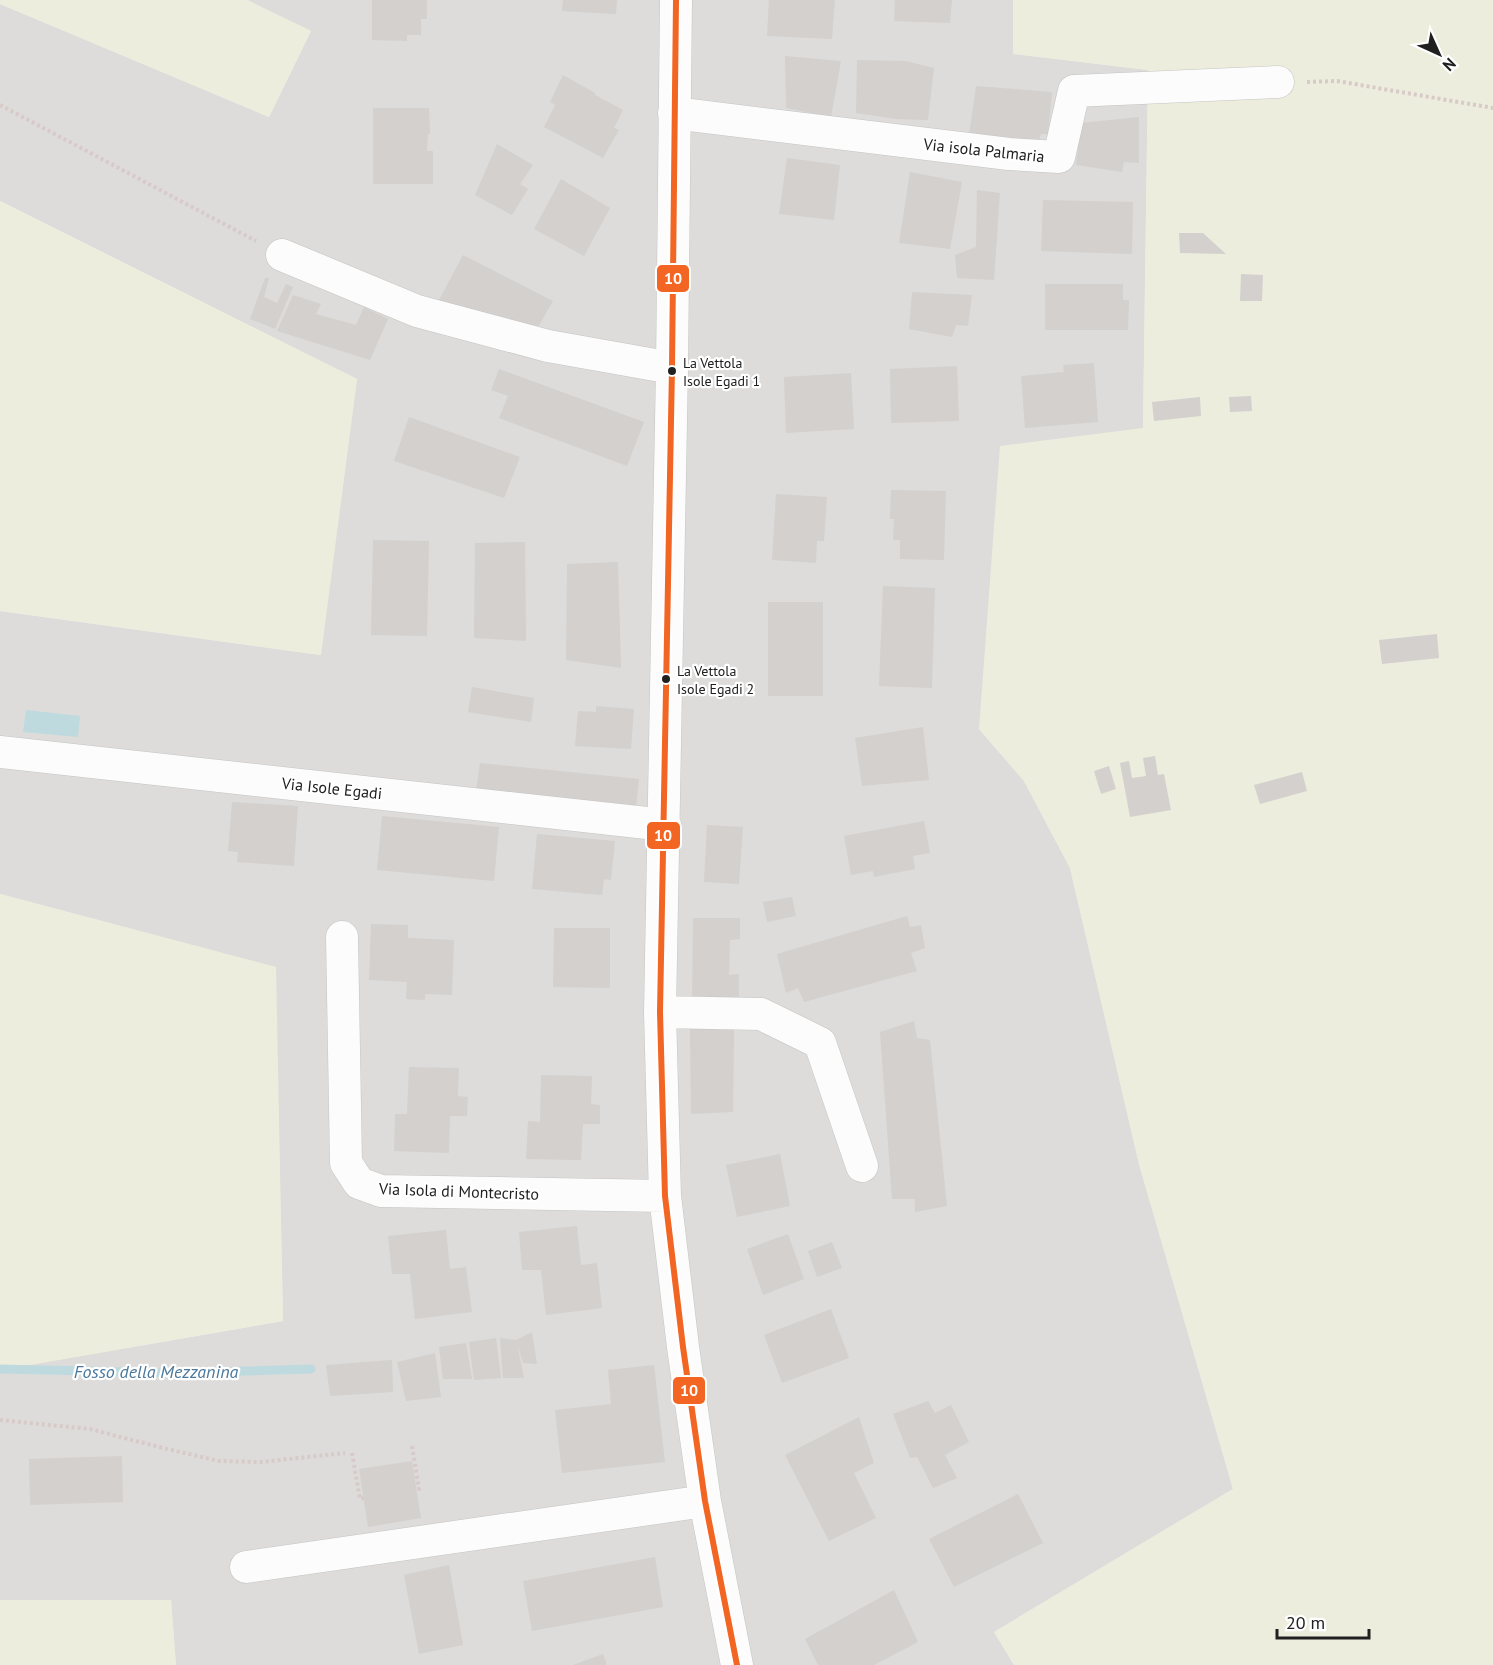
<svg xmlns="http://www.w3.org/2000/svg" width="1493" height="1665" font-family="'PT Sans',sans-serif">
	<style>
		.residential { fill: #dddcda }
		.farmland { fill: #ededdd }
		.water { fill: #bfdadf }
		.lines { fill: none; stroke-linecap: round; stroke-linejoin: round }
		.stream { stroke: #bfdadf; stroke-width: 9 }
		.building { fill: #d3d0ce }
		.minor-casing { stroke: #c5c4c3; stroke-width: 33 }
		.path { stroke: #d7cac8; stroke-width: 4; stroke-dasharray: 3 3; stroke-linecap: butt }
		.minor { stroke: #fcfcfc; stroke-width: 32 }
		.bus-1-casing { stroke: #fff; stroke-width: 10 }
		.bus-1 { stroke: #f26522; stroke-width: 6 }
		.bus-dot { fill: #202020; stroke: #fff; stroke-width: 2 }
		.labels { text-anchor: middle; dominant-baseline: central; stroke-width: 4.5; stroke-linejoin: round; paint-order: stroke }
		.bus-label { font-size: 14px; fill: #202020; stroke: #fff; text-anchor: start }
		.street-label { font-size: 16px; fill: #202020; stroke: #fff }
		.water-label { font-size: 18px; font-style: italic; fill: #4b789c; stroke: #fff }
		.line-badge { stroke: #fff; stroke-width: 2 }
		.badge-label { font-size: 16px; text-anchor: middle; font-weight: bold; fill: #fff }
	</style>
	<rect width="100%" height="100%" fill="#eeece9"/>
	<!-- residential -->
	<path class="residential" d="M247,0H1013V54L1148,70L1143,428L979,729L1024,781L1070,868L1139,1164L1233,1489L994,1632L1014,1665H176L171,1600H0V1370L283,1321L275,967L0,894V611L320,655L357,379L0,201V4L269,117L311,31Z"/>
	<!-- farmland -->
	<path class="farmland" d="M0,0H247L311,31L269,117L0,4Z
		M1013,0H1493V1665H1014L994,1632L1233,1489L1139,1164L1070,868L1024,781L979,729L1000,446L1143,428L1148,70L1013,54Z
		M0,201L357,379L321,655L0,611Z
		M0,894L276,967L283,1321L0,1370Z
		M0,1600H171L176,1665H0Z"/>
	<!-- water -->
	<path class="water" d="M26,710L80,716L78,737L23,732Z"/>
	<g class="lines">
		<!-- stream -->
		<path class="stream" d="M0,1369L180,1373L311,1369"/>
	</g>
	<!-- building -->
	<path class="building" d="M372,0H427V19H421V35H407V41L372,40Z
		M563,0H617L616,14L562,11Z
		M769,0H835L832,39L767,36Z
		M895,0H952L950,23L894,21Z
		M785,56L841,61L831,117L786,108Z
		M857,60L905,61L934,68L928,120L896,119L856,113Z
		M563,75L595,93V95L623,110L614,128L619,130L603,158L544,127L555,105L550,102Z
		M976,86L1052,92L1048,134H1041L1038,144L969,135Z
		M373,108H429L430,134H428L427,151H433V184H373Z
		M1139,117V163L1124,162L1122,172L1076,165L1081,123Z
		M497,144L533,165L520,184L528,189L512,215L475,195Z
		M787,158L840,165L834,220L779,214Z
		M910,172L962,182L950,249L899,243Z
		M561,179L610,208L584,256L534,229Z
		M977,190L1000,193L994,280L957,278L955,255L976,247Z
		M1043,200L1133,202L1132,254L1041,251Z
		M1179,233H1203L1226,254L1180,253Z
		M463,255L553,301L534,334L439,300Z
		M1241,274L1263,275L1262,301H1240Z
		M265,278H269L264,297L277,303L286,284L293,287L275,329L250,319Z
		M1045,284H1123V300H1129L1128,330H1045Z
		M912,292L972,295L968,326L956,325L952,337L909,329Z
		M293,295L321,304L316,314L356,325L364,307L388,319L370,360L277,331Z
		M1094,363L1098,422L1025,428L1021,376L1064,372L1063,365Z
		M957,366L959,421L891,423L890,369Z
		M499,369L644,422L627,466L499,418L508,396L491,390Z
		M851,373L854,429L786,433L784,377Z
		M1251,396L1252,411L1230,412L1229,397Z
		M1200,397L1201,416L1154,421L1152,402Z
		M409,417L520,457L504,498L394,461Z
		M891,490L946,491L944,560L900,559V540H893L894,519H890Z
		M776,494L827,497L824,541H817L816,563L772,560Z
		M373,540L429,541L427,636L371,635Z
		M525,542L526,641L474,638L475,543Z
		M618,562L621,668L566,660L567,564Z
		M883,586L935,588L932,688L879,686Z
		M768,602H823V696H768Z
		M1437,634L1439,658L1382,664L1379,640Z
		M472,687L534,698L531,722L468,712Z
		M596,706L634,709L631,749L575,746L578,711L596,712Z
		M923,727L929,780L862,786L855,738Z
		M1155,756L1158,775L1164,774L1171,810L1130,817L1120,763L1129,761L1132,778L1146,776L1143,758Z
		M480,763L639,779L636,807L476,791Z
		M1109,766L1116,789L1101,794L1094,771Z
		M1302,772L1307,791L1260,804L1254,785Z
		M232,802L298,806L294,866L237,862L238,852L228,851Z
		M382,816L499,827L494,881L377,870Z
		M924,821L930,853L913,856L915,869L874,877L873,871L851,875L844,836Z
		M707,825L743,827L739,884L704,882Z
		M537,834L615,841L611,880L604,879L602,895L532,889Z
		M792,897L796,916L767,922L763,902Z
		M907,916L910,927L921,925L925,948L911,953L917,971L804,1002L798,988L786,993L777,954Z
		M693,918H740V939L730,940L729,975L739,974V1004H692Z
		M371,924L408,925V938L454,940L452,995L425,994V1000L406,999L407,982L369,980Z
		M554,928H610V988L553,987Z
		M914,1021L917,1038L930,1040L947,1206L915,1212V1199H892L880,1032Z
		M690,1029H734L733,1112L691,1114Z
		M409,1067L459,1068L458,1096L468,1097L467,1116H450L449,1153L394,1151L395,1114H407Z
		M541,1075L592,1076L591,1104L600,1105V1124H583L581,1160L526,1159L528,1121L540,1122Z
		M780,1154L790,1206L737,1217L726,1165Z
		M577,1226L581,1265L597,1263L602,1308L546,1315L541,1270H522L519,1232Z
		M446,1230L450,1269L466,1267L472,1312L415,1319L410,1274H392L388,1236Z
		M788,1234L804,1279L763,1295L747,1249Z
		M832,1242L842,1268L817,1277L808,1251Z
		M831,1309L849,1358L782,1383L764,1335Z
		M532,1332L537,1364L523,1363L517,1343L524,1378H503L500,1338L516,1340Z
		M496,1338L501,1378L474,1380L469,1342Z
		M466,1343L472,1379H443L439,1347Z
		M435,1353L441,1397L406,1401L397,1362Z
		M392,1360L393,1392L330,1396L326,1365Z
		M654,1365L665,1462L562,1473L555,1410L611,1404L608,1370Z
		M928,1401L935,1413L951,1405L969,1442L945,1455L957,1478L933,1488L917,1457L910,1458L893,1414Z
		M859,1417L874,1463L854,1473L876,1518L829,1541L785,1455Z
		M122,1456L123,1502L30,1505L29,1459Z
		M412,1461L421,1518L368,1527L359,1469Z
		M1018,1494L1043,1543L954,1587L929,1539Z
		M655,1557L663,1607L532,1631L523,1581Z
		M449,1565L463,1645L419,1654L404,1575Z
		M894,1590L918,1642L874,1665H818L805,1639Z
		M603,1654L607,1665H573Z"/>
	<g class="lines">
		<defs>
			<path id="minor" d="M676,0L672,368L660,1012L665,1196L683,1347L705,1501L737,1665
				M674,113L1009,154L1059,157L1074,91L1278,82
				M282,255L417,311L548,346L672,368
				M0,752L665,825
				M342,937L346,1163L359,1183L381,1191L665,1196
				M660,1012L761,1014L820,1043L862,1166
				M246,1567L705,1501"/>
		</defs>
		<!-- minor casing -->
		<use href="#minor" class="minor-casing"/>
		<!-- path -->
		<path class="path" d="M1307,82L1337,81L1493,108
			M0,105L256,241
			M0,1420L90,1429L159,1447L219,1461L261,1462L345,1453
			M412,1446L419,1489L416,1490
			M352,1453L360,1499L364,1498"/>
		<!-- minor -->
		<use href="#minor" class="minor"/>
		<defs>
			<path id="bus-1" d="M676,0L672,368L660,1012L665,1196L683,1347L705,1501L737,1665"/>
		</defs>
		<!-- bus-1 casing -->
		<use href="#bus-1" class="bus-1-casing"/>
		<!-- bus-1 -->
		<use href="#bus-1" class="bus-1"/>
	</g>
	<!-- markers -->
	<g class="bus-dot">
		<circle cx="672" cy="371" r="5"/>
		<circle cx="666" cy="679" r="5"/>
	</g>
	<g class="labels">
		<!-- bus labels -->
		<g class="bus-label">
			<text x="683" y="363">La Vettola<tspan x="683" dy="18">Isole Egadi 1</tspan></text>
			<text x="677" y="671">La Vettola<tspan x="677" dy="18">Isole Egadi 2</tspan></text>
		</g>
		<!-- street labels -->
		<g class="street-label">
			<text transform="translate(984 150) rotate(6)">Via isola Palmaria</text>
			<text transform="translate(332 788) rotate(6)">Via Isole Egadi</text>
			<text transform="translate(459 1191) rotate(2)">Via Isola di Montecristo</text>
		</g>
		<!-- water labels -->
		<g class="water-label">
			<text x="156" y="1371">Fosso della Mezzanina</text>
		</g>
	</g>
	<g class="line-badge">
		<rect x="656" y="264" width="34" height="29" rx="6" fill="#f26522"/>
		<rect x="646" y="821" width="35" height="29" rx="6" fill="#f26522"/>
		<rect x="672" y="1376" width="34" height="29" rx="6" fill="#f26522"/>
	</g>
	<g class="badge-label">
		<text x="673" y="284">10</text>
		<text x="663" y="841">10</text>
		<text x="689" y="1396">10</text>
	</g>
	<!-- north arrow -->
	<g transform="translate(1439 54) rotate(135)" stroke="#ffffff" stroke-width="4.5" paint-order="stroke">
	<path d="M0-4.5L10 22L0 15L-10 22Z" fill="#202020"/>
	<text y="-9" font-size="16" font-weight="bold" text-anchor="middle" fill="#202020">N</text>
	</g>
	<!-- scale -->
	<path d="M1277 1629v9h92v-9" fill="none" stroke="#202020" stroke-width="3"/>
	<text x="1286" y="1629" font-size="18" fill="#202020" stroke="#ffffff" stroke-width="4.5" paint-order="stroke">20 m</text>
</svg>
